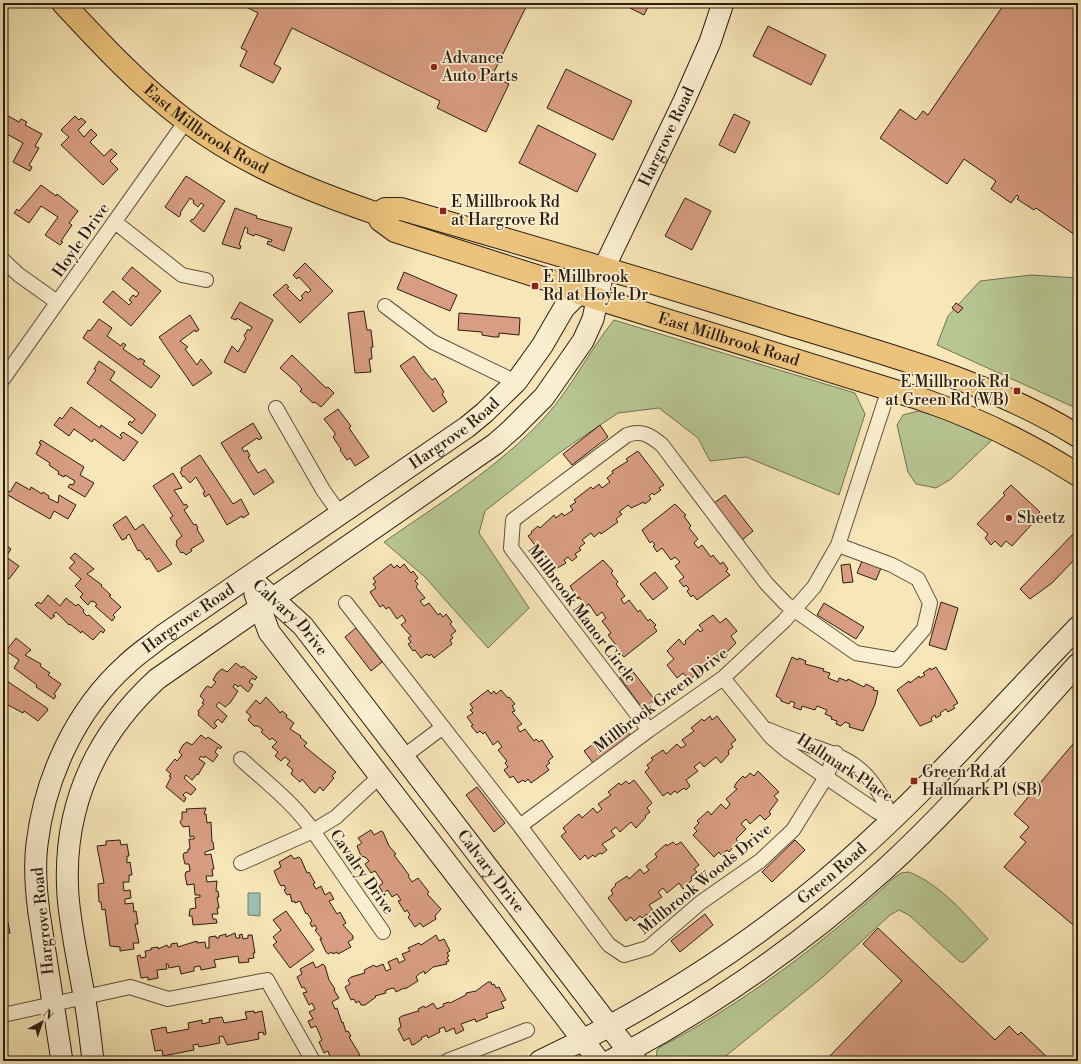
<svg xmlns="http://www.w3.org/2000/svg" width="1081" height="1064" font-family="'Libre Bodoni',serif">
	<style>
		.green { fill: #b7c693; stroke: #717254 }
		.water { fill: #9dbfb2; stroke: #6f7f73 }
		.building { fill: #d89d82; stroke: #2b1e15 }
		.lines { fill: none; stroke-linecap: round; stroke-linejoin: round }
		.street-casing { stroke: #5e503e; stroke-width: 16 }
		.secondary-casing { stroke: #2b1e15; stroke-width: 23 }
		.primary-casing { stroke: #2b1e15; stroke-width: 24 }
		.street { stroke: #faefd0; stroke-width: 14 }
		.secondary { stroke: #faefd0; stroke-width: 21 }
		.primary { stroke: #ecc37c; stroke-width: 22 }
		.poi-dot { fill: #8f2418; stroke: #faefd0; stroke-width: 1.5 }
		.labels { text-anchor: middle; dominant-baseline: central; stroke-width: 3.5; stroke-linejoin: round; paint-order: stroke }
		.poi-label { font-size: 16px; fill: #2b1e15; stroke: #faefd0; text-anchor: start }
		.street-label { font-size: 16px; fill: #2b1e15; stroke: #faefd0 }
	</style>
	<rect width="100%" height="100%" fill="#f7e6b7"/>
	<filter id="stains"><feTurbulence type="fractalNoise" baseFrequency=".005" numOctaves="4"/><feColorMatrix values="0 0 0 0 .2 0 0 0 0 .09 0 0 0 0 .02 0 0 0 .5 -.17"/></filter>
	<radialGradient id="worn" r=".72"><stop offset=".6" stop-color="#630" stop-opacity="0"/><stop offset="1" stop-color="#630" stop-opacity=".3"/></radialGradient>
	<!-- green -->
	<path class="green" d="M1031,275L1078,278V409L937,345L948,316L980,281Z
		M614,320L855,393L865,414L839,495L746,457L710,461L698,438L659,408L618,413L559,453L485,511L479,533L529,608L488,648L425,577L384,542C440,503 499,467 545,417C572,387 589,351 614,320Z
		M918,411L940,417L992,440L951,479L936,488L916,484L908,472L897,425L903,415Z
		M909,872C940,884 966,915 988,939L964,962H960L909,915L899,910L890,915L823,977L727,1055V1061H656L657,1050L660,1047C744,1003 825,942 894,878L901,873Z"/>
	<!-- water -->
	<path class="water" d="M248,893H260V916L248,915Z"/>
	<!-- building -->
	<path class="building" d="M251,3H528L492,76L509,84L486,132L437,108L440,101L292,28L274,64L281,68L273,83L240,66L247,51L241,48L258,13L248,8Z
		M620,3H650L644,15Z
		M1005,3H1078V237L1036,208L1034,210L1017,199L1019,197L1017,195L1011,203L991,189L996,181L964,159L947,184L880,138L900,109L916,120L923,111L928,115Z
		M768,26L826,55L811,85L753,56Z
		M566,69L632,101L613,140L547,108Z
		M3,113L19,122L21,119L27,122L25,125L42,134L35,146L39,148L29,165L32,167L30,171L13,162L23,143L5,133L3,138Z
		M734,114L750,122L735,153L719,145Z
		M75,116L79,120L81,118L86,122L78,130L84,137L91,129L97,135L90,142L104,156L111,149L117,154L110,161L118,169L103,185L61,145L69,137L61,130Z
		M538,125L596,154L577,192L519,163Z
		M186,176L225,201L204,232L190,221L192,219L193,220L204,205L201,203L198,207L193,203L194,201L190,198L180,213L181,214L179,217L165,207Z
		M41,185L56,196L57,194L78,211L69,223L72,225L61,241L63,242L60,245L45,235L58,217L41,206L29,223L14,213L17,209L19,211Z
		M685,198L711,211L692,250L665,236Z
		M235,208L257,216L256,218L292,228L284,251L267,244L268,241L271,242L272,240L255,234L254,236L247,233L248,229L245,227L239,245L241,246L240,249L222,244Z
		M305,263L333,291L300,323L273,295L286,284L289,287L287,288L300,301L303,298L301,296L306,291L308,293L311,290L299,277L297,279L293,275Z
		M132,267L161,291L131,326L103,302L113,291L129,305L132,302L129,300L133,295L136,297L139,293L122,279Z
		M404,272L457,295L450,311L397,289Z
		M240,302L273,320L245,373L224,362L232,346L238,352L246,338L244,336L248,329L250,331L252,327L237,318L236,320L231,318Z
		M956,303L963,308L958,313L952,308Z
		M364,311L367,330H371L373,347H371L372,359H369L371,372L355,373L348,313Z
		M459,313L520,318L519,335L499,333V337H494L482,335V332L458,330Z
		M190,315L199,330L196,332L195,330L180,341L188,347L185,349L197,365L201,359L212,373L193,386L159,337Z
		M99,319L112,328L107,336L121,346L123,343L126,345L123,349L139,360L140,358L145,361L143,364L160,376L151,388L83,338L88,330L90,331Z
		M292,355L326,388L328,387L334,393L321,407L315,402L313,403L300,391L302,389L296,382L280,368Z
		M414,356L425,372L432,380L435,378L444,392L442,394L447,402L433,412L400,366Z
		M99,361L115,372L110,380L156,415L142,434L128,424L130,421L132,423L135,419L87,383L96,370L94,369Z
		M71,407L100,428L101,425L121,439L122,437L120,435L123,432L138,442L124,461L94,439L92,442L74,429L69,436L54,425L60,417L62,419Z
		M338,409L351,426L349,428L369,457L355,466L350,458L347,460L340,450L341,449L333,437L335,435V433L324,419Z
		M253,423L262,438L259,440L257,438L242,448L244,452L247,450L250,456L248,457L258,473L265,469L274,482L254,495L221,443Z
		M600,425L608,437L572,465L563,454Z
		M41,440L84,467L80,475L94,483L85,497L68,487L70,484L73,485L75,481L65,475L64,477L58,474L59,472L49,465L50,463L36,454L41,444L39,443Z
		M638,451L664,485L659,488L661,490L654,495L652,493L649,496L651,499L645,504L644,502L631,508L628,505L619,512L622,514L616,519L618,522L601,534L600,532L594,537L591,533L582,540L585,543L579,548L581,550L575,554L577,557L572,561L568,557L564,560L566,563L554,570L528,536L532,533L531,532L538,526L540,528L554,515L556,518L562,513L564,516L573,510L570,506L576,502L574,500L591,487L593,489L599,484L602,488L610,482L607,478L613,473L612,471L628,461L626,459Z
		M200,455L233,504L241,499L249,514L243,518L242,516L227,525L209,494L205,497L203,493L205,492L196,477L190,483L184,476L183,477L180,472L182,470L181,468Z
		M173,473L182,488L174,490L184,505L186,504L188,507L184,510L194,525L196,524L198,528L197,529L204,541L191,549L192,551L186,555L183,552L181,553L176,545L177,543L176,541L182,536L170,518L173,516L153,486Z
		M16,482L30,490L31,487L42,494L43,492L49,496L48,498L58,503L59,495L76,505L68,519L54,511L50,519L6,494L8,491L10,492Z
		M1011,485L1040,512L1030,522L1032,524L1012,546L1006,541L1001,547L995,541L991,545L985,538L988,534L977,524L1005,495L1003,493Z
		M725,495L753,531L742,540L714,503Z
		M675,504L686,515L684,516L691,526L689,528L698,539L694,543L698,548L702,545L711,557L713,555L720,564L723,562L728,569L726,571L730,575L697,600L693,595L691,597L687,591L689,589L686,585L684,587L679,581L684,577L675,566L680,562L675,557L671,560L662,548L657,552L653,546L655,545L652,541L650,543L642,530Z
		M126,516L135,530L143,524L172,564L158,572L149,558L147,560L140,550L138,551L129,534L126,537L127,538L122,540L113,525Z
		M1075,532L1078,535V554L1074,560L1052,583L1030,599L1020,589Z
		M3,543L11,549L6,557L19,566L9,579L3,574Z
		M75,553L94,569L87,574L102,585L101,586L111,595L109,596L121,607L113,615L115,617L112,621L95,606L97,605L95,602L91,601L88,605L80,597L83,594L75,586L81,579L69,568L75,562L70,558Z
		M603,560L613,571L611,573L618,582L616,584L625,596L621,599L624,604L629,600L638,612L640,610L648,621L650,619L656,625L654,627L657,631L624,657L614,646L616,645L608,635L611,633L602,621L606,618L602,612L597,616L589,604L586,606L579,597L578,599L570,586Z
		M862,561L881,568L876,580L857,573Z
		M391,564L394,568L397,565L400,568L404,564L411,573L413,571L418,578L415,581L418,584L416,587L425,598L420,601L424,606L429,603L438,615L440,613L443,617L446,614L452,622L450,624L456,631L451,635L453,638L450,640L452,644L434,658L431,654L429,656L427,654L421,658L415,650L413,651L408,644L411,642L408,638L411,636L401,625L406,621L402,615L397,619L389,607L386,609L383,605L380,607L370,592L376,588L373,584L376,582L373,578Z
		M850,564L853,582L843,583L841,565Z
		M655,572L668,588L653,600L640,584Z
		M48,595L60,606L66,598L76,606L78,604L84,610L83,612L87,616L89,615L105,630L103,633L101,631L93,640L82,631L81,633L70,624L69,625L56,612L53,615L55,616L51,619L35,605L38,602L41,604Z
		M941,602L958,608L946,650L929,645Z
		M824,603L864,627L856,639L817,615Z
		M713,615L720,623L726,618L737,631L731,636L736,643L722,657L718,652L715,654L717,657L696,676L695,675L689,680L683,673L677,678L667,665L674,659L667,651L679,639L684,645L686,643L685,641L698,629L700,632L703,630L699,625Z
		M356,628L382,662L371,671L345,637Z
		M16,638L31,650L25,655L41,664L40,666L50,673L48,675L61,684L54,694L56,696L54,699L36,687L37,685L14,668L19,660L6,651Z
		M792,657L798,660L799,658L806,661L805,664L824,669L823,671L830,673L828,678L838,682L839,678L847,681L848,679L864,687L866,684L874,688L873,690L878,691L875,704L863,731L849,727L850,724L845,722L841,726L836,724L837,721L831,719L832,717L825,714L827,710L817,706L815,710L802,706L801,710L793,707L795,703L791,701L789,704L781,701V699L776,696Z
		M236,663L242,668L243,666L257,677L255,680L252,678L249,682L253,685L248,692L240,685L238,687L235,684L233,687L238,691L230,703L225,707L219,702L216,706L227,716L222,723L218,719L214,723L217,726L214,729L198,715L199,713L198,711L204,704L202,703L204,700L200,696L206,687L208,686L211,688L216,682L213,680L217,673L222,669L227,672Z
		M936,667L958,703L953,706L955,708L948,712L946,709L940,713L941,715L936,718L935,715L931,718L932,721L920,726L897,690L909,681L910,683L919,676L920,678L925,675L923,673L930,668L931,670Z
		M631,669L655,700L643,709L620,678Z
		M7,681L47,708L48,710L38,721L24,711L23,713L6,704L7,702L3,699V687Z
		M488,690L491,694L494,691L496,694L501,690L508,698L509,697L515,704L512,706L515,711L512,712L522,724L517,727L520,732L525,729L534,741L536,739L539,742L542,740L553,757L548,761L550,763L546,766L549,770L531,783L528,779L525,782L523,780L518,783L513,776L510,778L504,770L508,767L505,763L507,761L498,750L502,747L498,741L493,745L485,732L483,734L480,731L477,733L471,726L473,725L467,717L473,713L470,710L473,708L470,704Z
		M266,697L278,710L280,713L282,711L287,715L286,717L294,723L290,729L301,736L300,737L307,743L304,746L336,772L332,776L334,778L323,791L320,787L315,793L312,791L302,779L300,782L291,774L293,770L287,765L290,761L285,757L281,761L275,756L278,752L272,747L277,742L272,738L270,740L261,732L263,730L258,726H254L248,720L251,716L246,712L256,700L260,704Z
		M710,716L712,720L717,716L736,740L731,744L733,747L728,751L729,754L721,763L716,757L704,767L700,762L694,767L698,771L686,780L690,786L686,790L684,788L677,793L675,791L670,795L668,792L663,796L645,772L649,768L647,765L653,760L651,758L663,750L666,754L677,744L681,748L686,745L682,740L694,731L691,728L702,719L704,721Z
		M621,723L630,735L593,763L584,751Z
		M201,735L206,739L208,737L222,747L220,749L218,747L215,752L218,755L213,762L205,756L204,758L201,756L199,759L205,763L198,775L197,774L192,780L186,775L184,778L196,789L191,795L186,792L183,795L186,798L184,802L166,787L171,777L169,776L171,774L166,770L175,759L177,761L182,755L179,752L183,745L187,742L192,745Z
		M1078,738V929L1004,867L1026,842L1020,837L1029,827L1014,814Z
		M758,771L779,792L774,796L778,800L769,812L771,814L765,820L760,815L750,824L746,819L741,824L746,829L736,839L738,842L729,852L727,850L721,855L719,852L714,857L693,835L697,831L694,828L699,823L697,821L708,811L711,815L721,804L726,809L730,804L726,799L737,789L734,787L737,782L743,776L745,778L750,773L754,776Z
		M634,780L652,803L647,808L650,812L645,816L646,817L636,828L631,822L620,832L616,827L611,831L615,836L602,844L607,850L602,854L600,853L595,857L593,855L588,859L585,855L580,860L561,836L566,832L563,828L575,817L579,814L582,818L593,808L597,813L602,809L598,804L611,795L608,792L619,783L621,785L626,781L629,784Z
		M477,787L505,823L494,832L466,795Z
		M206,808L204,814H206L207,823L211,822L212,842H213L214,849L205,852V855L211,854L214,869H212L213,876H206L207,882L217,881L216,891H218L219,897H217L219,908H217L218,914H212L213,919H216L217,923L193,925L192,916H189L190,909L196,908L195,898L200,897V895H195L194,884L187,885L185,875L186,872L190,871L189,864H185L183,856L184,853L188,852V849H190L189,839H194V836L190,837L189,826L183,827L180,822L182,819V812H187L186,809Z
		M371,830L374,835L381,831L383,832L389,846L396,854L394,855L409,875L408,876L412,882L418,878L429,892L427,894L429,896L441,909L435,916L436,919L423,927L420,923L415,927L408,917L410,915L407,910L405,912L398,901L401,900L397,894L392,897L388,890L383,893L379,886L383,883L375,871L371,873L365,864L369,861L365,857L361,856L357,846L362,843L358,838Z
		M120,840L121,845L127,844L129,856H127V863L130,862L132,875H129V882H123L124,891L130,890L131,898L125,899V904L133,903L134,912L136,911L138,924H135L139,943H133L134,949L120,951V947L110,946L105,909L102,910L101,902H99L98,884L104,883L97,846L106,845V841Z
		M795,840L805,850L772,882L762,872Z
		M673,842L676,845L681,842L699,865L694,869L697,872L691,877L692,880L683,889L679,883L667,893L663,888L658,892L662,897L649,905L654,912L648,916L647,914L642,918L640,916L634,921L631,917L626,921L608,898L613,894L611,890L616,885L615,884L627,876L629,879L640,869L644,874L649,870L646,866L657,857L655,854L666,844L667,846Z
		M291,855L294,859L299,857L301,859L307,873L309,872L315,883L313,884L316,889L321,886L325,895L330,892L334,899L329,901L337,914L340,912L346,923L343,925L353,936V939L348,942L351,947L338,954L337,952L333,954L332,952L328,954L326,952L320,939H322L315,930L317,929L315,925L312,927L310,923L312,921L307,913L306,914L300,901L295,903L294,901L292,902L290,894L287,895L284,890L286,889L284,885L281,886L279,883L274,871L281,867L279,862Z
		M286,911L314,950L290,968L273,945L277,942L273,937L281,930L273,920Z
		M705,914L713,925L680,952L671,941Z
		M8,922L10,933L3,934L6,950H3V923Z
		M878,928L995,1040L1009,1026L1018,1035L1021,1032L1051,1061H825L902,981L863,944Z
		M235,933L236,938H240L239,935L242,934L243,939L248,938V935H252L255,953H253L254,958L248,959L249,962L239,963L238,956L214,960L216,967L201,970L200,966L194,967V971L181,974L179,966L169,968L168,964H166L167,969L157,970L158,978L148,980V977L141,978L137,956L140,955L141,958L146,957L145,951L151,950V948L158,947V949L167,945L168,947H171V944L177,943L178,947L197,941V943L205,942L206,948H209V937L216,936V938H219V936L226,934V937Z
		M436,935L439,941L444,939L450,951L447,953L449,956L447,957L449,961L446,962L447,964L433,967L425,974L424,971L419,974L416,977L418,981L405,989L404,988L396,992L394,988L389,989L385,991L386,993L375,996L376,997L365,1005H361L359,1001L356,1003L354,999L351,1000L345,987L350,984L348,980L351,977L365,973L364,970L374,965L376,967L383,964L386,971L391,969L388,962L397,958L399,963L405,960L402,954L410,951L408,948L419,943L421,945Z
		M313,962L316,968L323,964L325,966L329,980L335,989L334,990L339,998L332,1002L335,1009L337,1008L342,1023L343,1022L346,1032L348,1031L351,1036L349,1037L360,1055L356,1057L358,1059L354,1061H330V1057L328,1051L324,1053L319,1042L322,1040L316,1026L311,1028L308,1021L313,1019L309,1012L315,1009L312,1003L309,1005L303,993L307,992L304,987L302,988L297,977L302,974L300,969Z
		M488,982H491L492,985L494,984L496,988L499,987L506,1000L501,1002L504,1008L486,1014L488,1017L476,1022L475,1019L461,1024L464,1030L456,1034L454,1028L446,1032L444,1027L439,1029L440,1032L428,1038L427,1035L421,1038L422,1039L415,1044L412,1045L409,1038L404,1041L398,1029L401,1027L399,1018L402,1016L415,1012L419,1011L418,1009L424,1006L425,1008L433,1003L437,1009L444,1006L443,1004L449,1002L450,1003L466,995V993L476,991Z
		M254,1011V1013L262,1011L266,1034L264,1035L263,1032L258,1033L259,1039L227,1045L223,1036L219,1037L220,1043L199,1047L198,1044L193,1045L194,1050L163,1056L162,1050L155,1051L151,1030L166,1027L167,1033L189,1029L188,1023L202,1020V1024L210,1022L209,1019L222,1017L224,1023L247,1019L245,1012Z"/>
	<g class="lines">
		<defs>
			<path id="street" d="M115,222L182,275L206,280
				M3,260L19,275L57,302
				M385,306L433,342L516,382
				M3,379L186,121
				M276,408L323,490L340,514
				M346,603L520,826L609,945L624,955L648,948L700,903L760,861L793,830L826,777L836,753
				M723,678L771,737L786,750L876,811L892,820
				M649,730L511,548L513,520L627,435C642,430 650,435 662,445L766,583L786,604L856,653L897,660L924,629L930,603L918,579L892,565L838,545
				M769,730C829,757 865,748 892,820
				M403,757L443,727
				M241,759C265,781 294,803 313,831L336,817L380,776
				M520,826L649,730L723,678L784,621L814,587L838,545L889,389
				M241,863L313,831L383,932
				M3,1015L130,987L168,999L267,980L313,1061
				M447,1061L527,1030"/>
			<g id="secondary">
				<path id="s1" d="M249,577L303,626L636,1061"/>
				<path d="M255,594L269,632L599,1061"/>
				<path id="s2" d="M62,1061L39,913C36,890 34,867 37,844C45,777 76,710 126,665C137,654 150,646 162,636L467,427L484,413L516,382L542,346L564,308L591,281"/>
				<path id="s3" d="M93,1061C91,1043 89,1025 86,1007C80,970 71,933 68,896C62,809 94,737 157,679L495,444L512,429L544,397L583,341L593,319L604,268L684,101L710,42L723,3"/>
				<path id="s4" d="M540,1061C642,1013 737,954 823,882C915,805 995,713 1078,627"/>
				<path d="M610,1061C709,1009 801,945 884,870C954,806 1015,733 1078,664"/>
			</g>
			<g id="primary">
				<path id="s5" d="M63,3C101,44 140,86 185,120C243,164 310,191 378,214"/>
				<path id="s6" d="M378,214L380,220L395,231L552,281L579,293L921,399C977,418 1028,443 1078,475"/>
				<path d="M378,214L385,209H401C530,246 659,284 787,324C888,355 987,380 1078,436"/>
			</g>
		</defs>
		<!-- street casing -->
		<use href="#street" class="street-casing"/>
		<!-- secondary casing -->
		<use href="#secondary" class="secondary-casing"/>
		<!-- primary casing -->
		<use href="#primary" class="primary-casing"/>
		<!-- street -->
		<use href="#street" class="street"/>
		<!-- secondary -->
		<use href="#secondary" class="secondary"/>
		<!-- primary -->
		<use href="#primary" class="primary"/>
	</g>
	<!-- markers -->
	<g class="poi-dot">
		<circle cx="434" cy="67" r="4"/>
		<rect x="439" y="207" width="8" height="8" rx="2"/>
		<rect x="531" y="282" width="8" height="8" rx="2"/>
		<rect x="1013" y="387" width="8" height="8" rx="2"/>
		<circle cx="1009" cy="518" r="4"/>
		<rect x="910" y="777" width="8" height="8" rx="2"/>
	</g>
	<g class="labels">
		<!-- poi labels -->
		<g class="poi-label">
			<text x="442" y="58">Advance<tspan x="442" dy="18">Auto Parts</tspan></text>
			<text x="451" y="202">E Millbrook Rd<tspan x="451" dy="18">at Hargrove Rd</tspan></text>
			<text x="543" y="277">E Millbrook<tspan x="543" dy="18">Rd at Hoyle Dr</tspan></text>
			<text x="1009" y="382" text-anchor="end">E Millbrook Rd<tspan x="1009" dy="18">at Green Rd (WB)</tspan></text>
			<text x="1017" y="518">Sheetz</text>
			<text x="922" y="772">Green Rd at<tspan x="922" dy="18">Hallmark Pl (SB)</tspan></text>
		</g>
		<!-- street labels -->
		<g class="street-label">
			<text stroke="none"><textPath href="#s5" startOffset="192">East Millbrook Road</textPath></text>
			<text stroke="none"><textPath href="#s3" startOffset="1180">Hargrove Road</textPath></text>
			<text transform="translate(81 240) rotate(-55)">Hoyle Drive</text>
			<text stroke="none"><textPath href="#s6" startOffset="376">East Millbrook Road</textPath></text>
			<text stroke="none"><textPath href="#s2" startOffset="825">Hargrove Road</textPath></text>
			<text transform="translate(582 614) rotate(53)">Millbrook Manor Circle</text>
			<text stroke="none"><textPath href="#s2" startOffset="501">Hargrove Road</textPath></text>
			<text stroke="none"><textPath href="#s1" startOffset="58">Calvary Drive</textPath></text>
			<text transform="translate(661 700) rotate(-37)">Millbrook Green Drive</text>
			<text transform="translate(845 768) rotate(33)">Hallmark Place</text>
			<text transform="translate(362 872) rotate(55)">Cavalry Drive</text>
			<text stroke="none"><textPath href="#s1" startOffset="382">Calvary Drive</textPath></text>
			<text stroke="none"><textPath href="#s4" startOffset="348">Green Road</textPath></text>
			<text transform="translate(705 879) rotate(-39)">Millbrook Woods Drive</text>
			<text transform="translate(43 921) rotate(-96)">Hargrove Road</text>
		</g>
	</g>
	<!-- margin -->
	<rect width="1081" height="1064" fill="none" stroke="#f7e6b7" stroke-width="16"/>
	<rect x="4" y="4" width="1073" height="1056" fill="none" stroke="#2b1e15" stroke-width="2"/>
	<rect x="8" y="8" width="1065" height="1048" fill="none" stroke="#2b1e15"/>
	<!-- north arrow -->
	<g transform="translate(42 1022) rotate(40)" stroke="#faefd0" stroke-width="3" paint-order="stroke">
	<path d="M0-3L7 15L0 10L-7 15Z" fill="#2b1e15"/>
	<text y="-6" font-size="11" font-weight="bold" text-anchor="middle" fill="#2b1e15">N</text>
	</g>
	<rect width="100%" height="100%" filter="url(#stains)"/>
	<rect width="100%" height="100%" fill="url(#worn)"/>
</svg>
